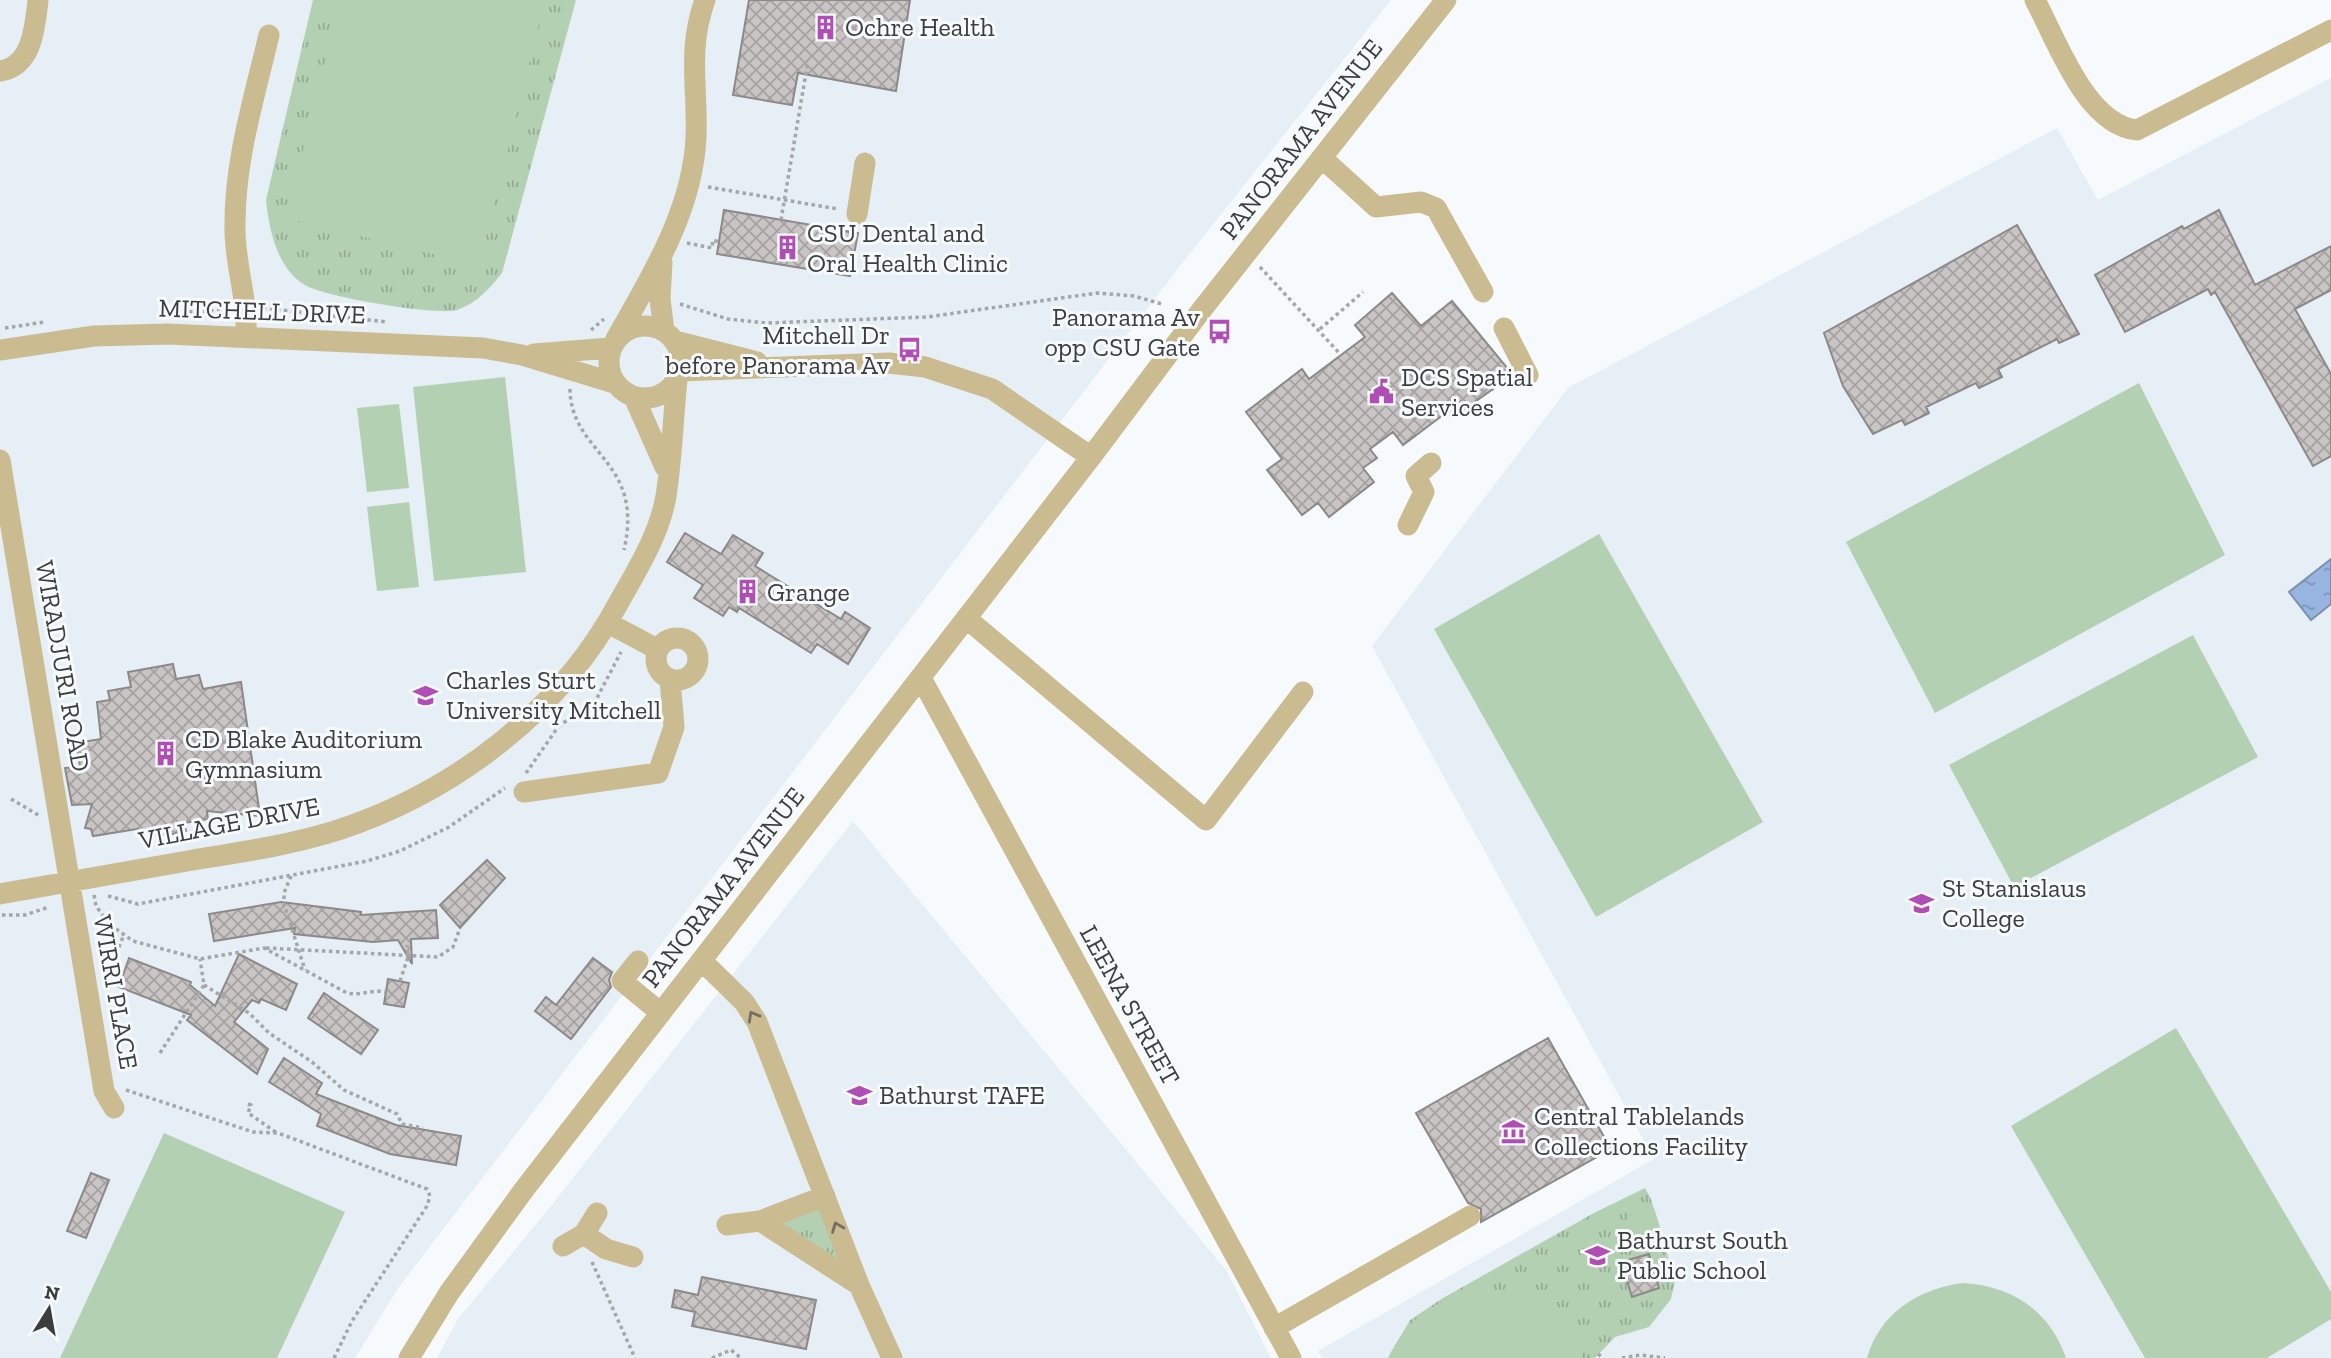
<svg xmlns="http://www.w3.org/2000/svg" width="2331" height="1358" font-family="'Zilla Slab',serif">
	<style>
		.built { fill: #e6eef6 }
		.grass { fill: url(#grass-tufts) }
		.garden { fill: #b4d0b3 }
		.water { fill: url(#water-ripples); stroke: #7c91b0; stroke-width: 2 }
		.building { fill: url(#building-cross-hatch); stroke: #8c8988; stroke-width: 2 }
		.lines { fill: none; stroke-linecap: round; stroke-linejoin: round }
		.path { stroke: #a4a6a7; stroke-width: 3.5; stroke-dasharray: 3.5 3.5; stroke-linecap: butt }
		.minor { stroke: #cbbb91; stroke-width: 21 }
		.oneway { stroke: #756f5f }
		.labels { text-anchor: middle; dominant-baseline: central; stroke-width: 6; stroke-linejoin: round; paint-order: stroke }
		.poi-label { font-size: 26px; fill: #3c3d3d; stroke: #f7fafc; text-anchor: start }
		.street-label { font-size: 26px; fill: #3c3d3d; stroke: #f7fafc }
	</style>
	<defs>
		<pattern id="grass-tufts" width="24" height="20" patternUnits="userSpaceOnUse" patternTransform="scale(1.75)"><rect width="24" height="20" fill="#b4d0b3"/><path d="M3 7l-1-3M5 7V3M7 7l1-3M15 17l-1-3M17 17v-4M19 17l1-3" fill="none" stroke="#94aa93"/></pattern>
		<pattern id="water-ripples" width="26" height="14" patternUnits="userSpaceOnUse" patternTransform="scale(1.75)"><rect width="26" height="14" fill="#98b5e1"/><path d="M2 4q2-2 4 0t4 0M15 11q2-2 4 0t4 0" fill="none" stroke="#7d94b8"/></pattern>
		<pattern id="building-cross-hatch" width="8" height="8" patternUnits="userSpaceOnUse" patternTransform="scale(1.75)"><rect width="8" height="8" fill="#c8c5c4"/><path d="M0 0l8 8M0 8l8-8" fill="none" stroke="#a4a1a0"/></pattern>
	</defs>
	<rect width="100%" height="100%" fill="#f7fafc"/>
	<!-- built -->
	<path class="built" d="M0,0H1391L1176,271L487,1172L398,1288L355,1358H0Z
		M2331,78V1358H1322L1318,1351L1654,1159L1372,646L1568,388L2057,128L2098,200Z
		M853,821L1226,1270L1271,1358H437L458,1319L551,1206Z"/>
	<!-- grass -->
	<path class="grass" d="M313,0H576L502,273C490,288 477,303 457,310C438,316 324,297 305,285C277,269 269,229 266,200Z
		M1645,1188L1651,1199L1675,1281L1671,1299L1649,1327L1615,1337L1595,1358H1388L1410,1320L1443,1298L1594,1213Z
		M825,1196L859,1285L760,1221Z"/>
	<!-- garden -->
	<path class="garden" d="M340,0H545L479,265L286,218Z
		M505,377L526,572L434,581L413,387Z
		M2139,383L2225,555L1935,713L1846,542Z
		M399,404L409,488L367,492L357,408Z
		M409,502L419,587L377,591L367,507Z
		M1599,534L1763,822L1596,917L1434,629Z
		M2193,635L2258,757L2014,887L1949,765Z
		M2176,1028L2331,1292V1319L2267,1358H2145L2011,1126Z
		M164,1133L345,1212L277,1358H60Z
		M1654,1208L1660,1227L1634,1237L1627,1216Z
		M1963,1283C2012,1286 2049,1310 2066,1358H1867C1880,1313 1918,1289 1963,1283Z
		M1481,1291C1524,1294 1567,1315 1582,1358H1388C1407,1318 1438,1297 1481,1291Z"/>
	<!-- water -->
	<path class="water" d="M2331,559V604L2311,620L2289,592Z"/>
	<!-- building -->
	<path class="building" d="M749,0H910L896,91L798,73L792,105L733,95Z
		M724,210L858,233L850,276L717,254Z
		M2219,210L2255,285L2331,246V290L2295,309L2331,374V456L2313,466L2215,292L2211,295L2208,289L2125,332L2095,275L2182,226L2184,229Z
		M2017,225L2079,334L2059,343L2057,339L1998,369L2002,377L1979,388L1976,383L1926,407L1929,413L1905,425L1902,420L1873,434L1843,386L1824,333Z
		M1392,293L1421,326L1452,301L1513,375L1452,418L1447,412L1403,445L1393,432L1370,449L1377,458L1363,468L1374,482L1329,517L1318,503L1302,515L1267,470L1282,459L1246,412L1302,369L1309,379L1365,337L1355,325Z
		M685,533L721,554L733,535L763,553L755,566L841,619L845,612L870,628L848,664L817,644L811,653L739,608L737,612L729,607L723,616L694,598L703,585L667,562Z
		M173,664L176,679L199,675L203,689L241,682L260,816L207,811L208,819L184,823L186,831L173,834L154,835L137,829L93,836L91,829L85,828L92,804L72,805L65,768L80,766L76,743L101,739L97,702L110,700L108,691L131,687L128,672Z
		M487,860L505,878L460,928L440,905Z
		M281,902L361,912V915L436,910L438,938L411,939L412,964L398,940L373,942L294,934L295,928L214,941L209,914Z
		M239,954L297,984L286,1010L261,999L259,1003L252,1000L234,1022L268,1049L257,1074L187,1020L191,1015L119,987L129,958L191,982L190,985L215,1006Z
		M593,958L612,972L609,980L611,987L571,1039L535,1011L546,997L556,1005Z
		M388,979L409,983L404,1007L384,1004Z
		M324,993L378,1030L361,1054L308,1018Z
		M1548,1038L1611,1149L1481,1222V1209L1468,1203L1416,1113Z
		M284,1058L322,1083L316,1094L396,1125L461,1136L456,1165L390,1154L317,1126L321,1114L269,1082Z
		M91,1173L109,1180L86,1238L67,1231Z
		M1649,1254L1659,1288L1632,1297L1621,1262Z
		M702,1277L816,1300L806,1349L692,1326L695,1312L672,1307L675,1290L698,1295Z"/>
	<g class="lines">
		<!-- path -->
		<path class="path" d="M708,187L838,209
			M781,220L808,61
			M687,243L712,248L713,240L719,242
			M1260,267L1341,355
			M680,304L728,319L766,323L927,317L1097,293L1134,296L1162,304
			M263,308L387,322
			M168,313L227,310
			M5,328L45,322
			M1320,329L1363,292
			M591,330L604,319
			M570,389C571,455 645,459 624,550
			M526,773L558,727L597,698L621,652
			M11,799L40,816
			M291,876L284,893V904L305,970
			M94,895L96,906L109,924L133,941L200,959L264,948L347,993C361,996 372,989 386,992
			M108,896L138,904L367,861L400,851L449,827L505,788
			M2,915H25L49,907
			M266,948L438,957L453,947L460,928
			M106,980L123,937
			M400,981L408,957L407,945
			M204,985L249,1013L269,1033L312,1062L344,1090L397,1114L402,1124L423,1128
			M160,1053L204,985L200,959
			M126,1090L253,1132L278,1133L427,1189L430,1196L427,1206L352,1321L334,1358
			M248,1104L251,1105L248,1113L277,1133
			M592,1262L635,1358
			M1598,1354L1603,1358
			M712,1358L731,1350L741,1358
			M1622,1358L1640,1355L1665,1358"/>
		<!-- minor -->
		<path class="minor" d="M2035,0C2057,41 2086,125 2137,130L2331,30
			M0,71C33,66 35,26 38,0
			M1322,158L1376,207L1421,202L1436,208L1483,292
			M857,214L865,163
			M662,262L660,299L664,331
			M609 362a36 36 0 1 1 72 0a36 36 0 1 1-72 0Z
			M1504,328L1528,375
			M246,336C248,299 235,266 235,229C234,162 254,99 269,35
			M616,339C651,277 693,210 696,137C698,87 687,50 705,0
			M675,341L757,362
			M0,350L94,336L168,334L483,348L522,355L614,383
			M534,354L610,348
			M680,371L889,363L925,367L992,389L1091,457
			M634,397L665,467
			M0,460L104,1091L114,1108
			M1408,525L1424,492L1416,476L1431,463
			M966,618L1206,820L1303,692
			M608,623L657,649
			M656 659a21 21 0 1 1 42 0a21 21 0 1 1-42 0Z
			M921,678L1291,1358
			M524,792L658,773L674,727L670,679
			M0,894C64,883 129,871 193,860C242,852 291,845 338,830C454,792 561,711 619,602C637,570 660,533 666,496C672,458 673,418 677,380
			M638,961L622,981L661,1013
			M702,961L744,1002L757,1022L859,1285L892,1358
			M760,1221L859,1285
			M727,1225L760,1221L825,1196
			M584,1234L606,1249L633,1257
			M563,1246L584,1234L597,1213
			M1274,1328L1470,1216
			M409,1358L449,1293L523,1191L1091,457L1200,312L1446,0"/>
	</g>
	<!-- one-way arrows -->
	<defs><path id="oneway-chevron" d="M-2-3.5L2.5 0L-2 3.5" fill="none" stroke-width="1.6" stroke-linecap="round" stroke-linejoin="round" transform="scale(1.75)"/></defs>
	<g class="oneway">
		<use href="#oneway-chevron" transform="translate(753 1016) rotate(-119)"/>
		<use href="#oneway-chevron" transform="translate(837 1227) rotate(-111)"/>
	</g>
	<!-- icons -->
	<defs>
		<symbol id="building-bare" viewBox="-9 -9 18 18"><path d="M-4-6H4V6H1V3H-1V6H-4ZM-2.5-4.3h1.7v1.8h-1.7ZM.8-4.3h1.7v1.8H.8ZM-2.5-1h1.7V.8h-1.7ZM.8-1h1.7V.8H.8Z" fill="#b04eb5" stroke="#f7fafc" stroke-width="2.5" paint-order="stroke"/></symbol>
		<symbol id="bus-bare" viewBox="-9 -9 18 18"><path d="M-5-6H5V4H4V6H2V4H-2V6H-4V4H-5ZM-3.5-4V0h7V-4ZM-3.5 1.2v1.5H-2V1.2ZM2 1.2v1.5H3.5V1.2Z" fill="#b04eb5" stroke="#f7fafc" stroke-width="2.5" paint-order="stroke"/></symbol>
		<symbol id="civic-bare" viewBox="-9 -9 18 18"><path d="M-.6-6.5H3V-4.5H.6V-3L4-1V1h2V6H-6V1h2V-1L-.6-3ZM-1.2 2.5V6h2.4V2.5Z" fill="#b04eb5" stroke="#f7fafc" stroke-width="2.5" paint-order="stroke"/></symbol>
		<symbol id="university-bare" viewBox="-9 -9 18 18"><path d="M0-5L7-2L0 1L-7-2ZM-4 1L0 2.5L4 1V4Q0 6-4 4Z" fill="#b04eb5" stroke="#f7fafc" stroke-width="2.5" paint-order="stroke"/></symbol>
		<symbol id="school-bare" viewBox="-9 -9 18 18"><path d="M0-5L7-2L0 1L-7-2ZM-4 1L0 2.5L4 1V4Q0 6-4 4Z" fill="#b04eb5" stroke="#f7fafc" stroke-width="2.5" paint-order="stroke"/></symbol>
		<symbol id="museum-bare" viewBox="-9 -9 18 18"><path d="M0-6L6-3V-2H-6V-3ZM-5-1h2V3h-2ZM-1-1h2V3h-2ZM3-1h2V3H3ZM-6 4H6V6H-6Z" fill="#b04eb5" stroke="#f7fafc" stroke-width="2.5" paint-order="stroke"/></symbol>
	</defs>
	<g fill-rule="evenodd">
		<use href="#building-bare" x="808" y="10" width="35" height="35"/>
		<use href="#building-bare" x="770" y="230" width="35" height="35"/>
		<use href="#bus-bare" x="1202" y="314" width="35" height="35"/>
		<use href="#bus-bare" x="892" y="332" width="35" height="35"/>
		<use href="#civic-bare" x="1364" y="374" width="35" height="35"/>
		<use href="#building-bare" x="730" y="574" width="35" height="35"/>
		<use href="#university-bare" x="408" y="678" width="35" height="35"/>
		<use href="#building-bare" x="148" y="736" width="35" height="35"/>
		<use href="#school-bare" x="1904" y="886" width="35" height="35"/>
		<use href="#university-bare" x="842" y="1078" width="35" height="35"/>
		<use href="#museum-bare" x="1496" y="1114" width="35" height="35"/>
		<use href="#school-bare" x="1580" y="1238" width="35" height="35"/>
	</g>
	<g class="labels">
		<!-- poi labels -->
		<g class="poi-label">
			<text x="845" y="27">Ochre Health</text>
			<text x="807" y="233">CSU Dental and<tspan x="807" dy="30">Oral Health Clinic</tspan></text>
			<text x="1200" y="317" text-anchor="end">Panorama Av<tspan x="1200" dy="30">opp CSU Gate</tspan></text>
			<text x="890" y="335" text-anchor="end">Mitchell Dr<tspan x="890" dy="30">before Panorama Av</tspan></text>
			<text x="1401" y="377">DCS Spatial<tspan x="1401" dy="30">Services</tspan></text>
			<text x="767" y="592">Grange</text>
			<text x="446" y="680">Charles Sturt<tspan x="446" dy="30">University Mitchell</tspan></text>
			<text x="185" y="739">CD Blake Auditorium<tspan x="185" dy="30">Gymnasium</tspan></text>
			<text x="1942" y="888">St Stanislaus<tspan x="1942" dy="30">College</tspan></text>
			<text x="879" y="1095">Bathurst TAFE</text>
			<text x="1534" y="1116">Central Tablelands<tspan x="1534" dy="30">Collections Facility</tspan></text>
			<text x="1617" y="1240">Bathurst South<tspan x="1617" dy="30">Public School</tspan></text>
		</g>
		<!-- street labels -->
		<g class="street-label">
			<text transform="translate(1301 139) rotate(-52)">PANORAMA AVENUE</text>
			<text transform="translate(262 311) rotate(2)">MITCHELL DRIVE</text>
			<text transform="translate(63 666) rotate(80)">WIRADJURI ROAD</text>
			<text transform="translate(229 823) rotate(-11)">VILLAGE DRIVE</text>
			<text transform="translate(723 887) rotate(-52)">PANORAMA AVENUE</text>
			<text transform="translate(116 992) rotate(80)">WIRRI PLACE</text>
			<text transform="translate(1130 1005) rotate(61)">LEENA STREET</text>
		</g>
	</g>
	<!-- north arrow -->
	<g transform="translate(49 1309) rotate(11)" stroke="#f7fafc" stroke-width="5" paint-order="stroke">
	<path d="M0-5L12 26L0 18L-12 26Z" fill="#3c3d3d"/>
	<text y="-10" font-size="19" font-weight="bold" text-anchor="middle" fill="#3c3d3d">N</text>
	</g>
</svg>
